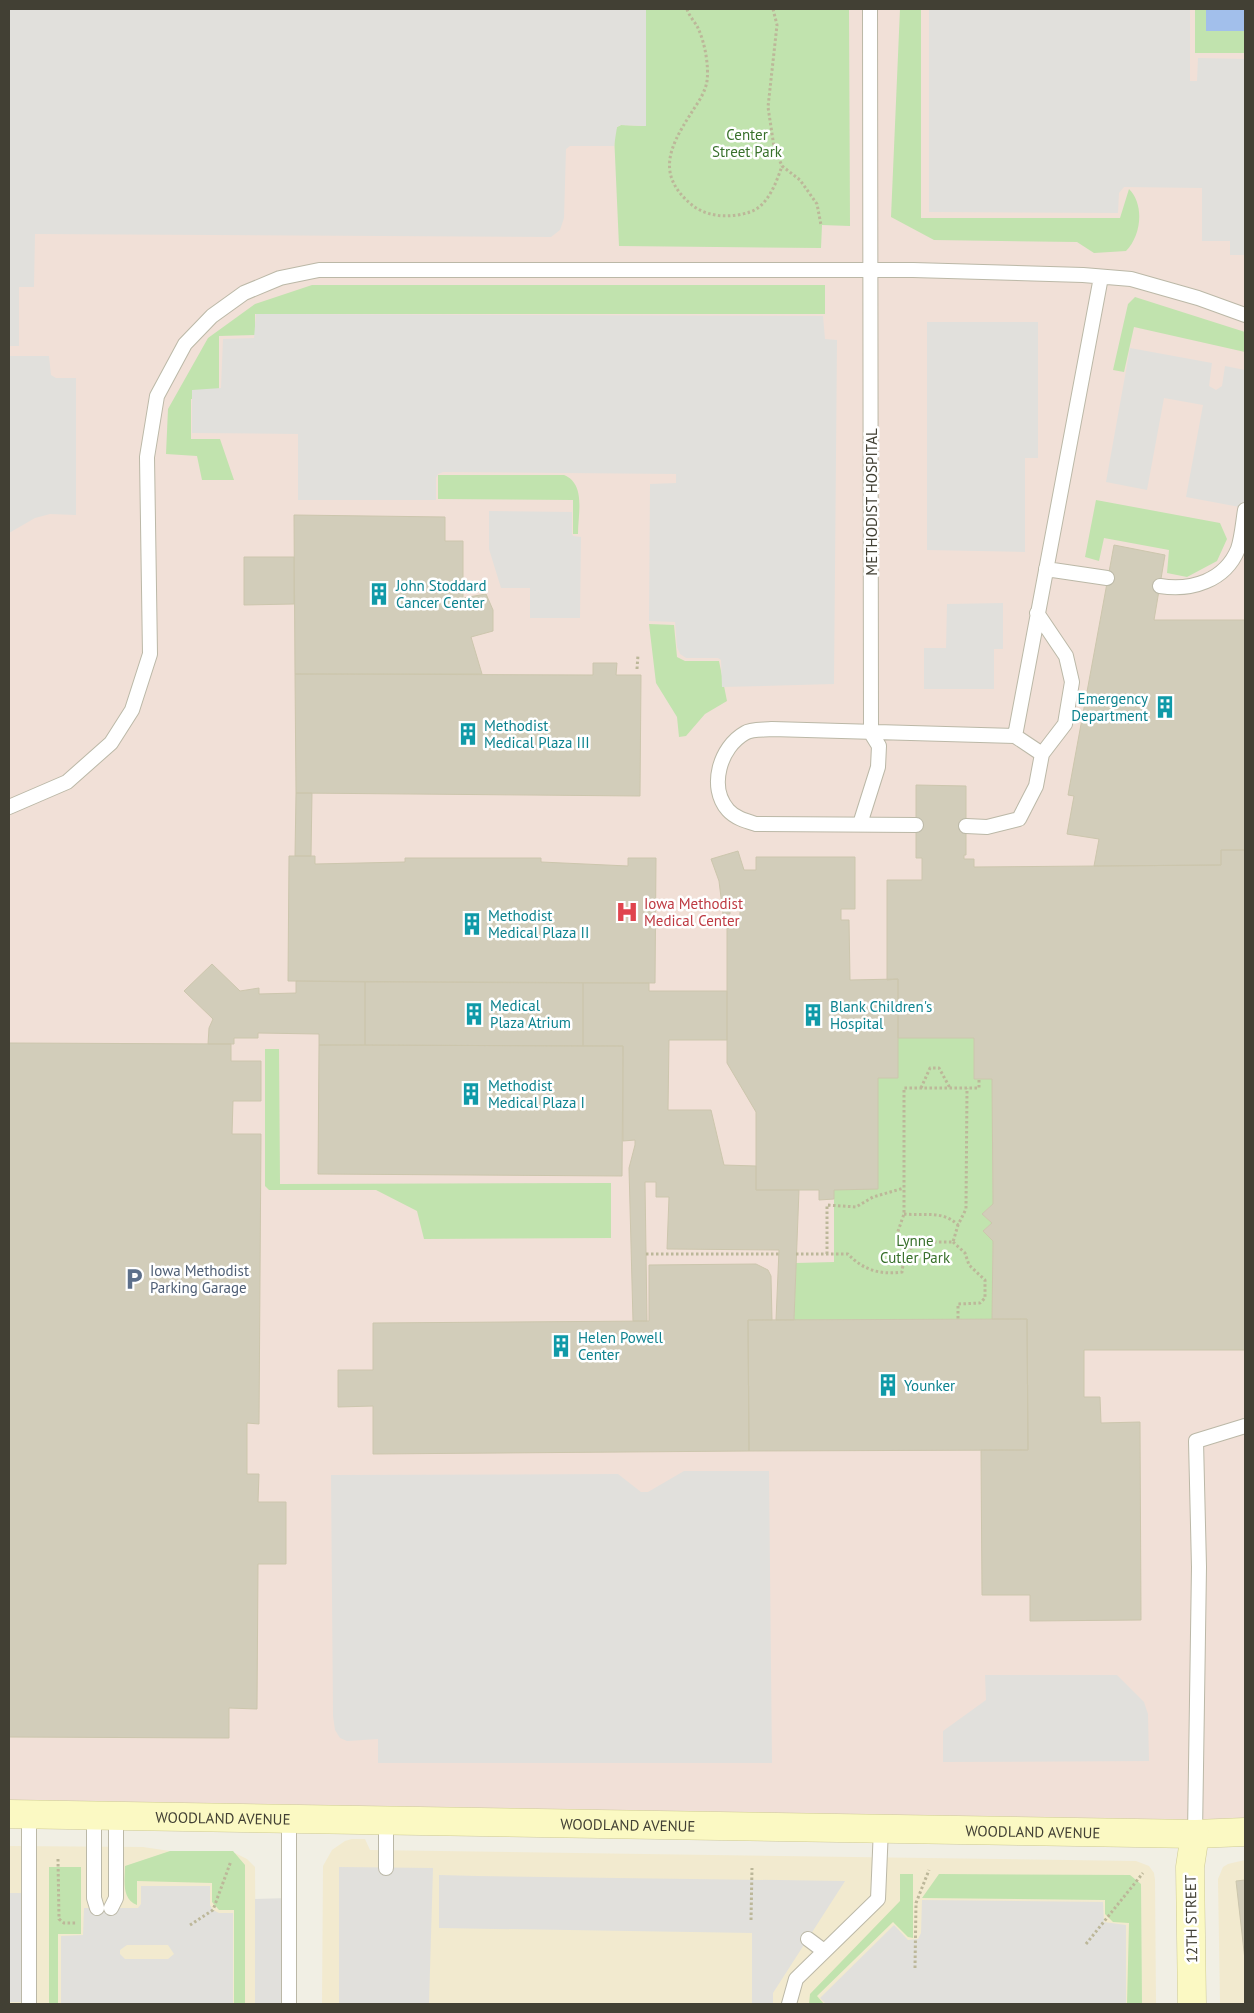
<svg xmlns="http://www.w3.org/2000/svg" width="1254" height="2013" font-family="'PT Sans',sans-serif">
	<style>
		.commercial { fill: #f2eacf }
		.medical { fill: #f1e0d7 }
		.green { fill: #c1e3ae }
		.parking { fill: #e1e0dc; fill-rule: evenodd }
		.water { fill: #a2bfeb }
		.building { fill: #d2cdba; stroke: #ccc6ad }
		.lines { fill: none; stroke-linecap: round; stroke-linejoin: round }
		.lane-casing { stroke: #bbb8a7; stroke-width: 16 }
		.secondary-casing { stroke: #cfcb96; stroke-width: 29 }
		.path { stroke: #bcb799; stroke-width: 3; stroke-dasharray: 2.5 2.5; stroke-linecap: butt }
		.lane { stroke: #fff; stroke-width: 14 }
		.secondary { stroke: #fbf9c3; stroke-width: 28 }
		.labels { text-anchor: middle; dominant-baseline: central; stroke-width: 5; stroke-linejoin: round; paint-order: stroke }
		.park-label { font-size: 15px; fill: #38702b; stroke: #fff }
		.street-label { font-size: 15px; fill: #424034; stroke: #fff }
		.culture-label { font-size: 15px; fill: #0d838f; stroke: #fff; text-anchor: start }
		.health-label { font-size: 15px; fill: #be3a42; stroke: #fff; text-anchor: start }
		.service-label { font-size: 15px; fill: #4e5e75; stroke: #fff; text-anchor: start }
	</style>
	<rect width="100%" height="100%" fill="#f1efe4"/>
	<!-- commercial -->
	<path class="commercial" d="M352,1839H365L370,1850L1136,1861L1149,1866L1154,1873L1155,1880L1156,2004H322L323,1866L332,1850L345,1841Z
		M9,1846L143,1847L170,1851L235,1853L247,1859L255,1867L256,2004H9Z
		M1245,1860V2004H1220L1218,1879L1223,1867L1228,1864Z"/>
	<!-- medical -->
	<path class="medical" d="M9,9H1245V1832L9,1814Z"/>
	<!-- green -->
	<path class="green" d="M646,9H849L850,226L822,225L821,248L619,246L614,134L617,127L621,125L645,126Z
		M900,9H921V218H1120L1129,189C1145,205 1141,236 1126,251L1094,253L1077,242L934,240L891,217Z
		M1195,9H1245V53H1195Z
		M312,285H825V314H255V335L219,336V399H191V439H220L234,480H202L197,456L166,454L168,409L208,338L255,304Z
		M1135,297L1245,332V352L1134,327L1124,372L1113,370L1128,304Z
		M438,475H564C586,484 578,513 578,534H573V500L438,499Z
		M1096,500L1220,523L1227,539L1217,561L1187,577L1167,573L1169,550L1104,538L1099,561L1085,557Z
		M649,624L674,625L677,657L685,661H719L727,701L705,714L686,736L679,737L677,717L656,683Z
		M898,1038H974V1079H992L993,1204L982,1214L992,1223L983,1231L993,1241L992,1319L794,1320L796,1263L834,1262V1190L878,1078L898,1077Z
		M265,1049H279L280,1184L611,1183V1238L424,1239L417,1211L376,1190H269L265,1186Z
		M170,1851H233L245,1865V2004H234V1910H219L212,1902V1883L137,1881V1905C121,1899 125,1880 125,1866Z
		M49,1867H81V1934H58V2004H49Z
		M900,1874H913V1938L908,1937L893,1922L817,1996L824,2004H809L810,1994L900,1901Z
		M939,1874L1130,1875L1141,1884L1142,2004H1127L1129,1923L1113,1922L1105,1914V1900L922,1898Z"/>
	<!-- parking -->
	<path class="parking" d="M9,9H646V126L621,125L617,127L614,146H570L566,149L564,218L560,230L551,237L35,234L34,287H19V346H9Z
		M929,9H1190V81H1197L1198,58L1245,59V255H1230V241H1202V188L1124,187L1119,193L1118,213L929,212Z
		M256,314L823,316L825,339L837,340L834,684L722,687L721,660L718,658H686L680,654L677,647L675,622L649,621L650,484L676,483V474L443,472L438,474L436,478V500H298V434L192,433V390L221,388L223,339L254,338Z
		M927,322H1038V458H1025V552L927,550Z
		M1130,348L1212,363L1209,386L1216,390L1222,386L1225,366L1245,370V508L1186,497L1203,405L1164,398L1147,490L1106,482Z
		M9,356H49L51,375L56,378H76V515L50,514L35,518L9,533Z
		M489,511L572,512V534L573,536L581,537L580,618H530V588H501L489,549Z
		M1003,603V649H994V689H924V648H946L947,604Z
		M684,1471H769L772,1763H378V1739L347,1741L340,1738L335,1730L333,1716L331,1475L618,1474L641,1492H648Z
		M985,1675H1117L1144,1702L1148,1714L1149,1761L943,1762V1731L986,1700Z
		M339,1867L433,1868L429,2004H339Z
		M439,1875L477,1876L845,1881L773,1993V2004H752V1933L439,1928Z
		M141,1886H210V1905L213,1910L219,1913H233V2004H61V1936L83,1935L84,1908H138L141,1904ZM127,1945H168L174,1954L168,1959H125L120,1954V1950Z
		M9,1893H29V2002H9Z
		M288,1898L289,2004H255V1899Z
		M922,1900L1103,1902L1104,1922L1126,1925V2004H826L820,1998L894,1925L908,1940L918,1939L921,1933Z"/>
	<!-- water -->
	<path class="water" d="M1206,9H1245V31H1206Z"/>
	<!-- building -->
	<path class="building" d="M294,515L445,517V541H463V598L486,594L493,610V631L471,637L482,674H295Z
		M1114,545L1165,555L1154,620H1245V850H1221V865L1094,866L1099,839L1067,834L1074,796L1068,795Z
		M244,557H294V604L244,605Z
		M593,663H617L616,675H641L640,796L296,793L295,674L593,675Z
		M916,785L966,786V855H964V859H974V867L1221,865V850H1245V1350H1084V1397H1100L1101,1423L1140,1422L1141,1620L1030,1621V1595H982L981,1450H1028L1027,1319H992L993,1241L983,1231L992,1223L982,1214L993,1204L992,1079H974V1038H898V979L887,980V880H922V858H916Z
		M296,793H312L311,856H295Z
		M738,851L744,870H756V857H855V909H841V920H849L850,980L898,979V1078H878V1189L834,1190V1199L819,1200V1190H756V1112L727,1063V920H740V908H730V914H723L719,881L711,859Z
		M289,856H315V864L405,862V858H541V862L628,866V858H656L655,983L288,981Z
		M212,964L240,991L259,988V994L296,993V981L365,982V1045H319V1034L258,1033V1038H234V1044H208L209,1028L213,1019L184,991Z
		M365,982L583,983V1046L365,1045Z
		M583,983H649V991H727V1040H669L668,1110H711L724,1165L756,1166V1190H799L794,1320H776L779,1250L667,1249L669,1197H656V1182H645L647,1321H633L629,1168L635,1145V1140L623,1141V1046H583Z
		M9,1043L231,1044V1061H261V1101H233L232,1134H261L259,1424L247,1423V1474H259L258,1502H286V1564H258L257,1709L229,1708V1738L9,1737Z
		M319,1045L623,1046L622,1176L318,1174Z
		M756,1264L768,1270L771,1276L772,1320H748L749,1451L373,1454V1406L338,1407V1370H373V1323L649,1321V1265Z
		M1027,1319L1028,1450L749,1451L748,1320Z
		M1245,1880V1960L1236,1881Z"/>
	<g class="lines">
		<defs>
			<path id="lane" d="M1046,569L1107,578
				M1160,586C1191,591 1225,581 1238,549C1242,537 1243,522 1245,510
				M1015,736L1101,277
				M9,807L67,782L111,743L132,710L150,654L147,457L157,396L185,344L212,316L244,293L280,278L319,270H913L1083,275L1131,279L1198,298L1245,315
				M860,824L878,767L879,746L871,733L870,9
				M916,825L756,824C746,821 735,818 728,810C708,787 720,747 745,733C751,729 764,730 772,729L1015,736L1042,754
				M966,826L987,827L1019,819L1036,786L1042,754L1065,724L1072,682L1066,656L1037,613
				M29,1814V2004
				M94,1815V1898L97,1908
				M1195,1834L1199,1567L1196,1441L1245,1426
				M386,1868V1820
				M111,1908L116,1898V1815
				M808,1939L824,1951
				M289,2004V1818
				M789,2004L796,1979L878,1899L881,1828"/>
			<g id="secondary">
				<path id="s1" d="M9,1814L1195,1834L1245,1832"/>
				<path d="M1192,2004L1190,1867L1195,1834"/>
			</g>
		</defs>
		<!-- lane casing -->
		<use href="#lane" class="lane-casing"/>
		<!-- secondary casing -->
		<use href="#secondary" class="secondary-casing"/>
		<!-- path -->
		<path class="path" d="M687,9C689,16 695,22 698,28C705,43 709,66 707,81C705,94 696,105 690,115C668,149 657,176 692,205C708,218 732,218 750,212C768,206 776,183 782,166
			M773,9L777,25L768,107L774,147L782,166L800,180L817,204L821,225
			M637,669L638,655
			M921,1088L930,1068H939L950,1088
			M904,1214C923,1216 943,1210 958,1225L966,1209L967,1088
			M953,1242L965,1253L969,1265L985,1280V1298L980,1303L958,1304V1319
			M905,1250L934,1242H953L958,1225
			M646,1254H779
			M796,1254H848C863,1270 880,1275 902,1272L905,1250L898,1242L897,1234L904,1214V1088H979V1079
			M827,1254V1205L856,1207L873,1197L904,1188
			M58,1859L59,1919L64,1923H77
			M751,1920L752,1868
			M190,1925L213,1910L231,1861
			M1086,1944L1143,1873
			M915,1968L916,1903L929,1870"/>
		<!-- lane -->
		<use href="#lane" class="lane"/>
		<!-- secondary -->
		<use href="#secondary" class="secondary"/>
	</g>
	<!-- icons -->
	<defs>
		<symbol id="building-bare" viewBox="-9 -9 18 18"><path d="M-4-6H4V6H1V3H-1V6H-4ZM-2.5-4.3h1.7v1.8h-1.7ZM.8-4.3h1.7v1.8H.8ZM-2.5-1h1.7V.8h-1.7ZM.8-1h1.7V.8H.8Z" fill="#0f9aa8" stroke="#fff" stroke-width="2.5" paint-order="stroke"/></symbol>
		<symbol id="hospital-bare" viewBox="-9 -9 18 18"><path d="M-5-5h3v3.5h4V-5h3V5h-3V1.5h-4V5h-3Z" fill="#e0444e" stroke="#fff" stroke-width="2.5" paint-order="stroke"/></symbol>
		<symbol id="parking-bare" viewBox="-9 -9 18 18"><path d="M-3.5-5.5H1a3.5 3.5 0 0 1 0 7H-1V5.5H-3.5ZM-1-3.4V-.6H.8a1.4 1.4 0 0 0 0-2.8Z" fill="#5c6f8a" stroke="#fff" stroke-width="2.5" paint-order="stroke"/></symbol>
	</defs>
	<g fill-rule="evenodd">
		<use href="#building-bare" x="363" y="578" width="32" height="32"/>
		<use href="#building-bare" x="1149" y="691" width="32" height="32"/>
		<use href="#building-bare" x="452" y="718" width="32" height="32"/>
		<use href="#hospital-bare" x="611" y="896" width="32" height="32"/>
		<use href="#building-bare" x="456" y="908" width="32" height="32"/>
		<use href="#building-bare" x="458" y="998" width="32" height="32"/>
		<use href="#building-bare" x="797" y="999" width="32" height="32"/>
		<use href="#building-bare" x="455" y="1078" width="32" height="32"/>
		<use href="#parking-bare" x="118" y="1263" width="32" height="32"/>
		<use href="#building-bare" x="545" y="1330" width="32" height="32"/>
		<use href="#building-bare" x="872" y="1369" width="32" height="32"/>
	</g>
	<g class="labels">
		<!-- park labels -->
		<g class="park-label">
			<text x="747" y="134">Center<tspan x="747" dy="17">Street Park</tspan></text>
			<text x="915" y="1240">Lynne<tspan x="915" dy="17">Cutler Park</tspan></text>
		</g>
		<!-- street labels -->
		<g class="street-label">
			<text transform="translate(871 502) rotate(-90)">METHODIST HOSPITAL</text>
			<text stroke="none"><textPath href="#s1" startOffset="214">WOODLAND AVENUE</textPath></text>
			<text stroke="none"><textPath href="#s1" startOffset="619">WOODLAND AVENUE</textPath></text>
			<text stroke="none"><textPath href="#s1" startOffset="1024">WOODLAND AVENUE</textPath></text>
			<text transform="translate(1191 1919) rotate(-91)">12TH STREET</text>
		</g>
		<!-- culture labels -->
		<g class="culture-label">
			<text x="396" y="585">John Stoddard<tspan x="396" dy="17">Cancer Center</tspan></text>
			<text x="1148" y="698" text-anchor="end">Emergency<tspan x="1148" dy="17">Department</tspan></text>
			<text x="484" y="725">Methodist<tspan x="484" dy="17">Medical Plaza III</tspan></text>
			<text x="488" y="915">Methodist<tspan x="488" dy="17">Medical Plaza II</tspan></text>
			<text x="490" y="1005">Medical<tspan x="490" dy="17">Plaza Atrium</tspan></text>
			<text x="830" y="1006">Blank Children's<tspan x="830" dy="17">Hospital</tspan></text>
			<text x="488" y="1085">Methodist<tspan x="488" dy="17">Medical Plaza I</tspan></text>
			<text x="578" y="1337">Helen Powell<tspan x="578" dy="17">Center</tspan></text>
			<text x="904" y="1385">Younker</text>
		</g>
		<!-- health labels -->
		<g class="health-label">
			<text x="644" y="903">Iowa Methodist<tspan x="644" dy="17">Medical Center</tspan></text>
		</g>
		<!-- service labels -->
		<g class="service-label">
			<text x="150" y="1270">Iowa Methodist<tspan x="150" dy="17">Parking Garage</tspan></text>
		</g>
	</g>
	<!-- border -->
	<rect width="1254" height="2013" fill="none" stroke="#424034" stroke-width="20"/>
</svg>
